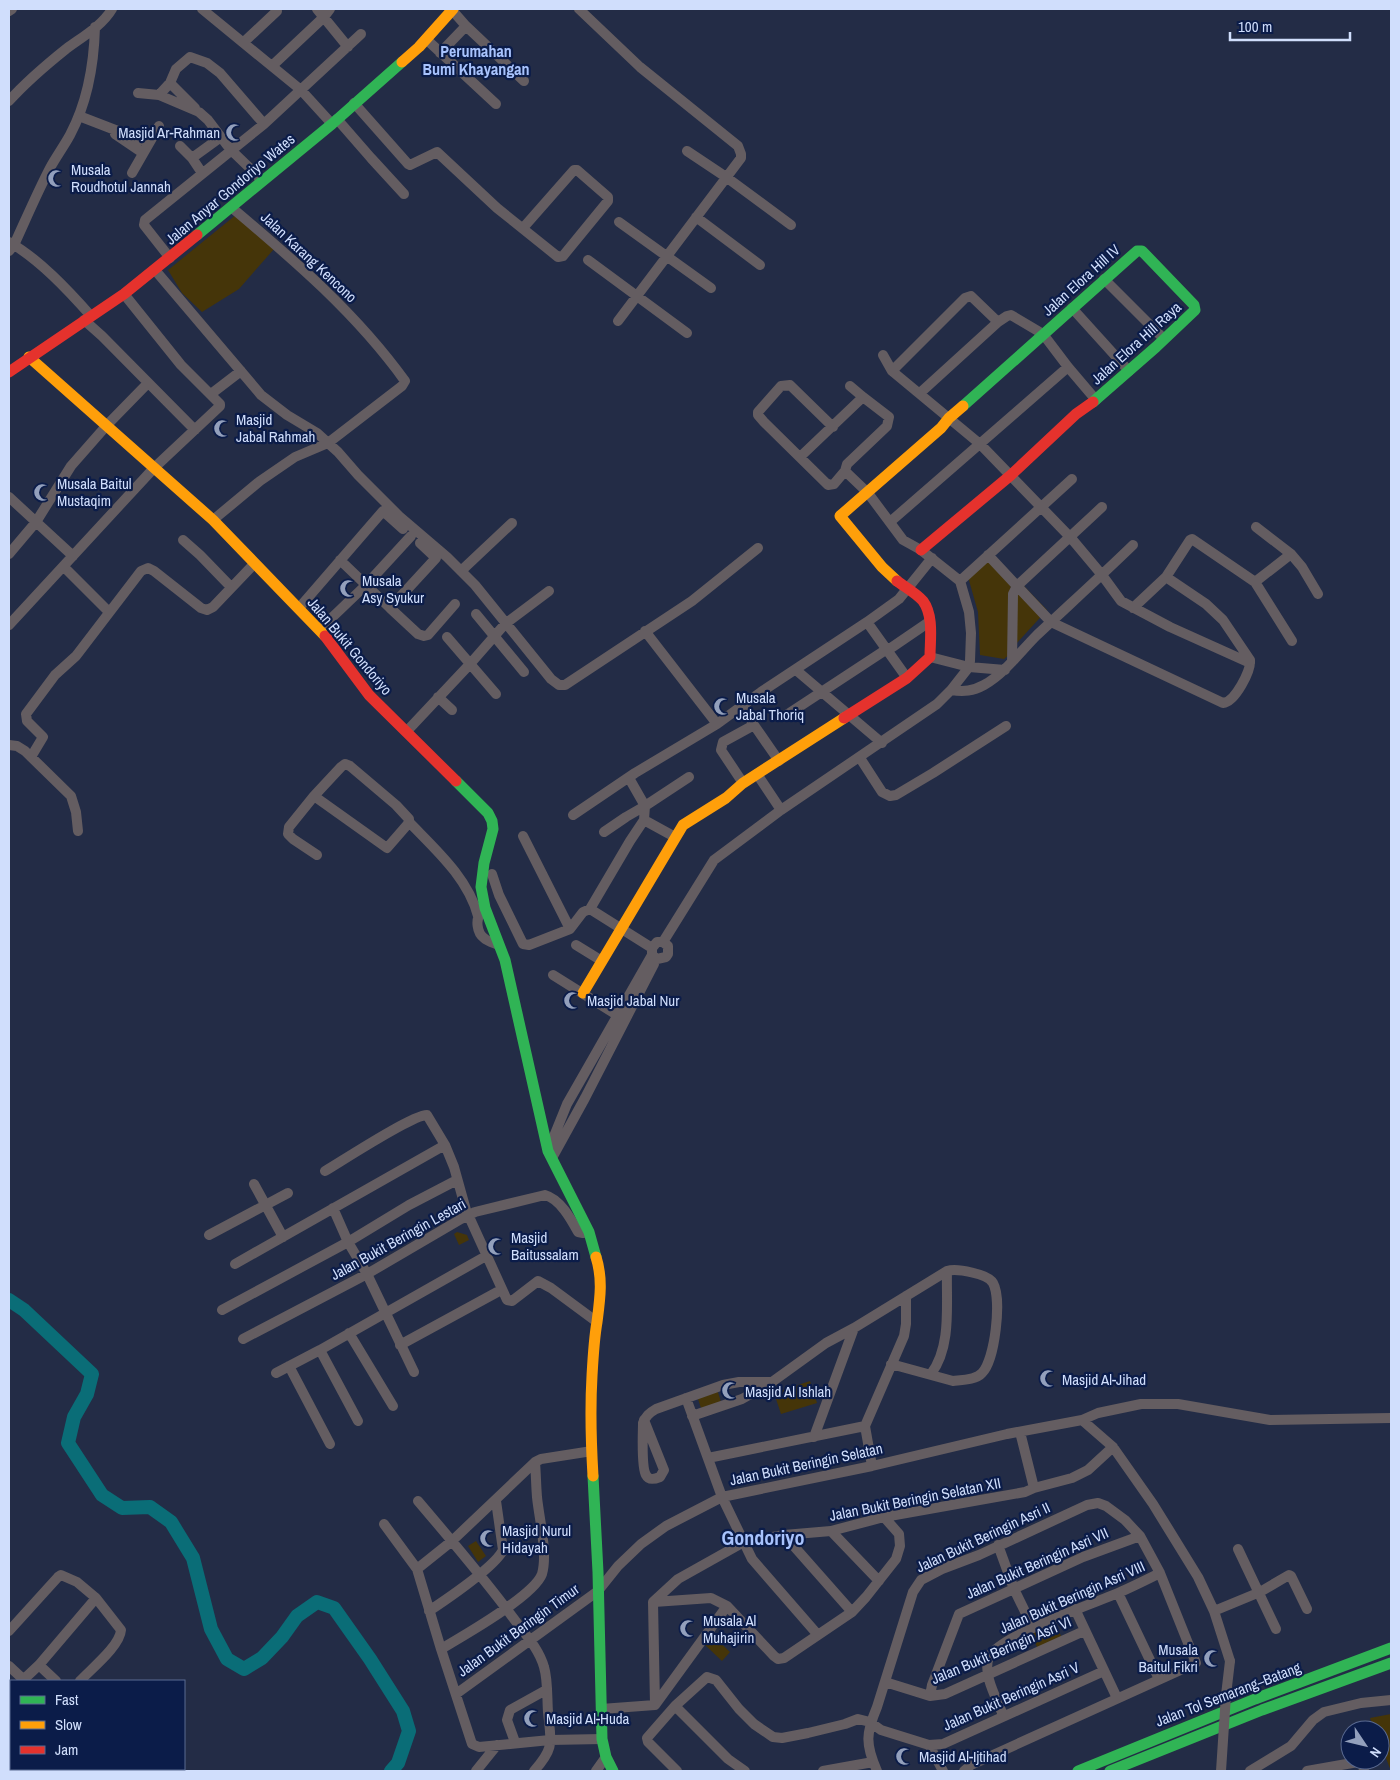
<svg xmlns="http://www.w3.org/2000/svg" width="1400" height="1780" font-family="'Archivo Narrow',sans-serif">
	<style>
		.green { fill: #453509 }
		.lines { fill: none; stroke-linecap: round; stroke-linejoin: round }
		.river { stroke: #0a6d77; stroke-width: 14 }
		.street { stroke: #645d61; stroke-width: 10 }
		.fast { stroke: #30b455; stroke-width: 11 }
		.slow { stroke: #ff9f0a; stroke-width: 11 }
		.jam { stroke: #e5322d; stroke-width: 11 }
		.street-bridge { stroke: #645d61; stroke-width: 10 }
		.labels { text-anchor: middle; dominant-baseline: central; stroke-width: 4.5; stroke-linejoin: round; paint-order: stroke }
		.poi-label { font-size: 15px; fill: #d0defc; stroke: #0b1c49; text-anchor: start }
		.street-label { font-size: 15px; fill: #d0defc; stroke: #0b1c49 }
		.neighbourhood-label { font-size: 16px; font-weight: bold; fill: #a8c3fd; stroke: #0b1c49 }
		.district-label { font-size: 20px; font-weight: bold; fill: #a8c3fd; stroke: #0b1c49 }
	</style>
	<rect width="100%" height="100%" fill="#232c46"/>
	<!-- green -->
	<path class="green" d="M237,214L274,249L239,289L202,312L182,293L168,270Z
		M991,554L1011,575L1009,655L1004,659L980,655L978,612L968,577Z
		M1023,585L1047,610L1016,644L1017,591Z
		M457,1232L467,1235L469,1240L459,1245L454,1234Z
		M810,1381L817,1403L781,1414L774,1393Z
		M717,1389L721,1402L701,1408L697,1396Z
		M476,1541L486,1556L478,1562L468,1546Z
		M1055,1623L1062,1638L1038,1649L1031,1634Z
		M712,1635L730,1652L722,1661L704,1644Z
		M1391,1714V1771L1380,1743V1730H1375L1370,1718Z"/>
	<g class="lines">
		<!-- river -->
		<path class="river" d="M9,1300L24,1310L92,1374L87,1394L74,1417L68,1443L102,1495L122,1508L150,1507L171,1522L193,1558L211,1629L227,1659L244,1669L262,1658L282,1637L297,1616L317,1602L334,1608L370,1659L403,1711L409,1731L398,1763L391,1771"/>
		<!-- street -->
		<path class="street" d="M202,9L301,90L332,124
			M317,9L348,47
			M579,9L640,67L738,146L741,154V158L618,321
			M452,10L466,26
			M9,11L12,9
			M426,39L496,104
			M244,42L277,11
			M440,53L466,26L524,81
			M273,65L324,17L330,9
			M170,83L195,108
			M138,93L159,95L199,112L208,120L230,149L258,176L261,182
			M159,95L170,83L176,69L190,57L207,63L220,73L264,124
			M9,101C26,82 46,65 66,49C82,37 102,26 112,9
			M354,103L408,164L410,165L437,152L497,208L558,257L563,256L608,201V197L577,170H574L523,228
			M79,116L149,143
			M337,119L371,158L404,194
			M115,134L143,153
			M180,146L192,158L202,173
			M687,151L726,177L791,225
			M192,158L221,137
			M132,173L159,126
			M696,217L760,265
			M619,222L711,288
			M9,242C39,259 68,290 91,316
			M9,251L14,245C26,219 37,193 50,168C56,157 64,146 70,135C87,103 94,64 95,27
			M170,258L144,225L145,220L264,124L361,34
			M588,260L687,333
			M155,270L261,395L287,415L317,433L338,452L358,475L399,516L447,557L475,585L551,679L559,685H565L692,601L758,548
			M1104,279L1164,339
			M1072,308L1129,371
			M84,320L102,336L195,430
			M883,355L892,371L980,444L1071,538L1102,575L1121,601L1170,627L1250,663
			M892,371L965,298L971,296L998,322L1007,316L1011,315L1043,334L1068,367L1096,400
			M850,386L863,397
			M920,393L998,322
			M211,394L241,371
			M800,457L863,397L889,417L887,426L847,464L845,471L834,484L828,485L764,422L758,415V412L781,386L790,385L833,427
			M9,497L73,556
			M213,520L260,481L295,457L328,443L402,386L405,381C357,314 294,260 231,207
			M890,522L1068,367
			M1256,527L1291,554L1302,567L1318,594
			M183,540L200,555L231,587
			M9,554L36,522L71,466L107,425L148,383
			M988,555L1017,586L1102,507
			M340,560L390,608L436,558L420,543
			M64,567L109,612
			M461,571L512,523
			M960,581L1072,479
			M1255,582L1291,554
			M299,608L383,511L403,529
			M390,608L418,634L424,636L428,635L455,604
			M1133,608L1166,577L1190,540L1192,539L1255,582L1292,641
			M476,614L524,672
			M867,622L907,678
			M9,625L154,468L220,406V404L181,365L124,294
			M320,629L366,585L411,536
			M645,631L717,724
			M447,637L496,694
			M888,650L929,622
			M930,657L969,667L1005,670
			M1012,662L1013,594L1017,586L1051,622L1223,703C1235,702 1251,671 1250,660L1223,620L1206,604L1166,577
			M796,670L882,743
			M951,690C964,692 973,691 984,685C1005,673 1020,652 1037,635C1069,605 1101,576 1133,545
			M438,697L452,710
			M743,705L754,725L779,761
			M785,716L887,649
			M407,731L470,664L505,624L549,591
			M9,745L17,746L25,751L71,796L76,812L78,831
			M31,757L43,737L27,721L26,714L55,675L76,656L141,571L148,568L154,571L201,608L207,610L213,607L254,564
			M860,758L882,792L890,796L896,795L933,773L1006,726
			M345,764L350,766L396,805L409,819V822L407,825L387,848L314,796L341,767Z
			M757,774L781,810
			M629,778L645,806L689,777
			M743,783L721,750L723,742L754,725
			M314,796L289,827L288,834L293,839L317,855
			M573,815L635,773L717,724L761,692L867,622L899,599L932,558
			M644,820L675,837
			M409,822C436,850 468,878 478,916
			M604,832L626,817L645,806
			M523,836L570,929
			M492,874L499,895L523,944L529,945L570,929L583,912L590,909L630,841L644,820L645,806
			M590,909L652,948
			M481,913C475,919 477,933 484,938C488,942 495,943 499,945
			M663,942L714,860L781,810L937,704L951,690L969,667L970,661L971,633L969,612L960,581L921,550L903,540L868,493L845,471
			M576,945L602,961
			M553,975L617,1015
			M548,1151L567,1104L652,955V948L657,942H663L668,946V954L666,957L657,959L652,955
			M552,1158L585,1098L654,964
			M325,1171C342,1161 412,1115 427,1115L445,1145L454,1167L466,1210L507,1300L512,1301L538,1281L551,1288L597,1322
			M254,1184L283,1237
			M333,1208L348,1242L367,1274L414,1372
			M209,1235L288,1193
			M235,1264L445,1145
			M222,1310L348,1242L409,1205L457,1180
			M349,1333L393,1406
			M243,1339L367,1274L461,1219L475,1212L545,1195C560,1199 571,1219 578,1232L583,1233L589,1232
			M400,1345L501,1290
			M320,1350L358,1421
			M289,1366L330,1444
			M276,1373L320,1350L486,1256
			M931,1374C952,1346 946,1304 947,1271
			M686,1398L722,1497L752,1559L818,1635
			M692,1416L742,1399L772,1382L826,1343L854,1328L947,1271C957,1268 988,1274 993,1283C1002,1299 995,1360 982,1373C976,1380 962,1380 953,1381L891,1364
			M644,1420L664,1470L660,1477C655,1479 649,1481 646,1475C641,1467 643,1433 643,1423C646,1416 649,1413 656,1409L723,1385L739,1382H771
			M1082,1420L1098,1413L1141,1404H1178L1270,1420L1391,1418
			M814,1437L854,1328
			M708,1458L865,1426
			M872,1466L865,1426L904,1336L906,1324V1296
			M1034,1488L1072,1478L1088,1470L1113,1447
			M418,1501C451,1540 484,1578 514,1619C525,1634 539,1649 544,1667C548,1680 547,1699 548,1712C551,1742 555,1748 534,1771
			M384,1524L417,1569L441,1649L472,1744L479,1747L550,1740L602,1739
			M831,1531L879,1581
			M784,1535L852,1612
			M998,1545L1014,1589L1033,1628
			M1238,1549L1276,1629
			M417,1569L452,1541L535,1462L541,1459L592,1451
			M1118,1593L1159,1679
			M654,1602L711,1598L727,1606L774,1656L778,1659L784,1658L852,1612L866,1597L896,1559L900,1546L899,1534L884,1517
			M1075,1609L1117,1698
			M429,1611C447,1599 495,1567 503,1550L496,1501
			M1214,1611L1260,1592L1289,1575L1291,1576L1307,1609
			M9,1631L58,1577L61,1575L77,1582L96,1598L39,1665L22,1681
			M441,1649C463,1636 534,1596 542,1574C548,1553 539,1518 537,1497C536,1485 536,1474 535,1462
			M39,1665L56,1681
			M9,1666L24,1680
			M80,1681C91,1669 120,1646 121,1630L96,1598
			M885,1682L930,1696L932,1685L959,1614L1083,1557L1140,1536
			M9,1693L11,1691
			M456,1694L598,1591L618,1566L641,1544L666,1526L722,1497L872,1466L1007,1434L1082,1420L1113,1447L1153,1504L1198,1577L1214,1611L1230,1661
			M930,1696L945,1694L1084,1631
			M655,1705L653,1602L678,1579L744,1542L784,1535L831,1531L884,1517L1025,1492L1034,1488L1020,1432
			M655,1705L727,1606
			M675,1706L647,1738L648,1742L677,1771
			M601,1709L655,1705
			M1003,1715C997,1699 982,1674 989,1657C998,1636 1095,1603 1118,1593C1132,1587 1146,1580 1160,1573
			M515,1742L507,1720L510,1710L546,1690
			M929,1745L943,1744L1104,1671
			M79,1771H83
			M476,1771L497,1745
			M596,1771L606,1757
			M745,1771L728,1759L675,1706L707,1677L716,1680L739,1709L754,1724L773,1737L782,1738L808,1733L845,1724L858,1719L870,1722L881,1730L929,1745L943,1771
			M823,1771L873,1762
			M877,1771C865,1744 866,1733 877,1707L913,1592L921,1580L942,1569L979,1555L1087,1505L1098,1503L1106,1506L1125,1520L1140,1536L1160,1573L1196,1663L971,1765L964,1771
			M1250,1771L1291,1746L1313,1720L1324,1712L1361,1703L1391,1700
			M1307,1771L1358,1762L1363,1765L1364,1771"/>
		<!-- fast -->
		<path class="fast" d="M197,235L332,124L402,62
			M963,406L1137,251H1142L1194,305L1195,310L1156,347L1093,402
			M456,781L488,813L492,821L493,829L484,863L481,887L485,908L505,960L548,1151L589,1232L596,1257
			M593,1476L598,1572L602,1739L606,1757L613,1771
			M1078,1771L1255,1699L1391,1648
			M1110,1771L1262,1710L1391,1663"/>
		<!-- slow -->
		<path class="slow" d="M402,62L419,47L453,9
			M29,357L213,520L325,636
			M897,581L882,567L840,516L941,428L949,418L963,406
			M583,993L683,825L726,798L743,783L844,718
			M593,1476C591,1442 590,1409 592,1376C593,1358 594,1339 597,1322C600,1299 603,1279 596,1257"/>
		<!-- jam -->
		<path class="jam" d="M9,372L124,294L197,235
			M921,550L1011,475L1076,414L1093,402
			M325,636L369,695L456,781
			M844,718L907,678L930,657C930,640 934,616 923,601C916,593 905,587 897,581"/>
		<!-- street-bridge -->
		<path class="street-bridge" d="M1221,1771L1226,1695L1230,1661"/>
	</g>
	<!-- icons -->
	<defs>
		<symbol id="mosque-bare" viewBox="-9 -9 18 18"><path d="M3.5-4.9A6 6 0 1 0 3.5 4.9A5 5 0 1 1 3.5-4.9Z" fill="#93a0bc" stroke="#0b1c49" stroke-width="2.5" paint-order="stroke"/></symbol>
	</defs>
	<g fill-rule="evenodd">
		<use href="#mosque-bare" x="222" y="120" width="25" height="25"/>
		<use href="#mosque-bare" x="44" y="166" width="25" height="25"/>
		<use href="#mosque-bare" x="210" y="416" width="25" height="25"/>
		<use href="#mosque-bare" x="30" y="480" width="25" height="25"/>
		<use href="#mosque-bare" x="336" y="576" width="25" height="25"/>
		<use href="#mosque-bare" x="710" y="694" width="25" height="25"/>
		<use href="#mosque-bare" x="560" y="988" width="25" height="25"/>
		<use href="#mosque-bare" x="484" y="1234" width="25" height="25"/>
		<use href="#mosque-bare" x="1036" y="1366" width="25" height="25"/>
		<use href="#mosque-bare" x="718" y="1378" width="25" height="25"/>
		<use href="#mosque-bare" x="476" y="1526" width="25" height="25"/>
		<use href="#mosque-bare" x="676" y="1616" width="25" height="25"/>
		<use href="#mosque-bare" x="1200" y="1646" width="25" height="25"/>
		<use href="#mosque-bare" x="520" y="1706" width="25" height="25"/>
		<use href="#mosque-bare" x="892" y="1744" width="25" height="25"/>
	</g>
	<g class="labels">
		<!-- poi labels -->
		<g class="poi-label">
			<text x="220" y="132" text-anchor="end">Masjid Ar-Rahman</text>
			<text x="71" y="169">Musala<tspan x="71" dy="17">Roudhotul Jannah</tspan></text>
			<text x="236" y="419">Masjid<tspan x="236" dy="17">Jabal Rahmah</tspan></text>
			<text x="57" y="483">Musala Baitul<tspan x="57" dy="17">Mustaqim</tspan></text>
			<text x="362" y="580">Musala<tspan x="362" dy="17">Asy Syukur</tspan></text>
			<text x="736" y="697">Musala<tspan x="736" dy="17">Jabal Thoriq</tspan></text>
			<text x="587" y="1000">Masjid Jabal Nur</text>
			<text x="511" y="1237">Masjid<tspan x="511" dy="17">Baitussalam</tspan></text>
			<text x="1062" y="1379">Masjid Al-Jihad</text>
			<text x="745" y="1391">Masjid Al Ishlah</text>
			<text x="502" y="1530">Masjid Nurul<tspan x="502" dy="17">Hidayah</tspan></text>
			<text x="703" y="1620">Musala Al<tspan x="703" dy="17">Muhajirin</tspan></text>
			<text x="1198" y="1649" text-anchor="end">Musala<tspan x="1198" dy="17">Baitul Fikri</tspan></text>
			<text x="546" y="1718">Masjid Al-Huda</text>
			<text x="919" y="1756">Masjid Al-Ijtihad</text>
		</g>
		<!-- street labels -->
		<g class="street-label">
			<text transform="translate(230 189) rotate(-40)">Jalan Anyar Gondoriyo Wates</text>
			<text transform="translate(309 257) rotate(43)">Jalan Karang Kencono</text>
			<text transform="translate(1081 280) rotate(-42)">Jalan Elora Hill IV</text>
			<text transform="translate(1136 343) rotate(-42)">Jalan Elora Hill Raya</text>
			<text transform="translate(350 646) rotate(50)">Jalan Bukit Gondoriyo</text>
			<text transform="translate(398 1239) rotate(-29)">Jalan Bukit Beringin Lestari</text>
			<text transform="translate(806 1464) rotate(-12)">Jalan Bukit Beringin Selatan</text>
			<text transform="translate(915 1499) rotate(-11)">Jalan Bukit Beringin Selatan XII</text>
			<text transform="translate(983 1537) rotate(-25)">Jalan Bukit Beringin Asri II</text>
			<text transform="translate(1037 1563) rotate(-24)">Jalan Bukit Beringin Asri VII</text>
			<text transform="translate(1072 1597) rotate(-24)">Jalan Bukit Beringin Asri VIII</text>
			<text transform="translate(518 1630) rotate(-36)">Jalan Bukit Beringin Timur</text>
			<text transform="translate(1001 1650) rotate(-23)">Jalan Bukit Beringin Asri VI</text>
			<text transform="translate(1228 1694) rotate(-21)">Jalan Tol Semarang–Batang</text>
			<text transform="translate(1011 1696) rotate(-24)">Jalan Bukit Beringin Asri V</text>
		</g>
		<!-- neighbourhood labels -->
		<g class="neighbourhood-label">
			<text x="476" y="51">Perumahan<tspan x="476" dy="18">Bumi Khayangan</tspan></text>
		</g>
		<!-- district labels -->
		<g class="district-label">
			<text x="763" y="1537">Gondoriyo</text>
		</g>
	</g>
	<!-- border -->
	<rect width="1400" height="1780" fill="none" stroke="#d0defc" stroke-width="20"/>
	<!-- legend -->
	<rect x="10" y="1680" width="175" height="90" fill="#0b1c49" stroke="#5a6a91"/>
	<rect x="20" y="1696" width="25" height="8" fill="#30b455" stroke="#5a6a91"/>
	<text x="55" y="1705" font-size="15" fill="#d0defc">Fast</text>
	<rect x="20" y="1721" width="25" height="8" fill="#ff9f0a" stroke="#5a6a91"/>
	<text x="55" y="1730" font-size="15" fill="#d0defc">Slow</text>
	<rect x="20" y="1746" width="25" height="8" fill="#e5322d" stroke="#5a6a91"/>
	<text x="55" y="1755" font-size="15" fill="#d0defc">Jam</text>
	<!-- north arrow -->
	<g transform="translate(1365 1745) rotate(125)"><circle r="24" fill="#0b1c49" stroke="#5a6a91"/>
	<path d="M0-4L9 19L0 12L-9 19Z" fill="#93a0bc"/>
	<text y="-8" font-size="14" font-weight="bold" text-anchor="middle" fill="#d0defc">N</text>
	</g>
	<!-- scale -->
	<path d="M1230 32v8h120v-8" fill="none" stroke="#d0defc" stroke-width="2.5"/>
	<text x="1238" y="32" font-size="15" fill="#d0defc" stroke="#0b1c49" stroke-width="4" paint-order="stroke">100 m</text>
</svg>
